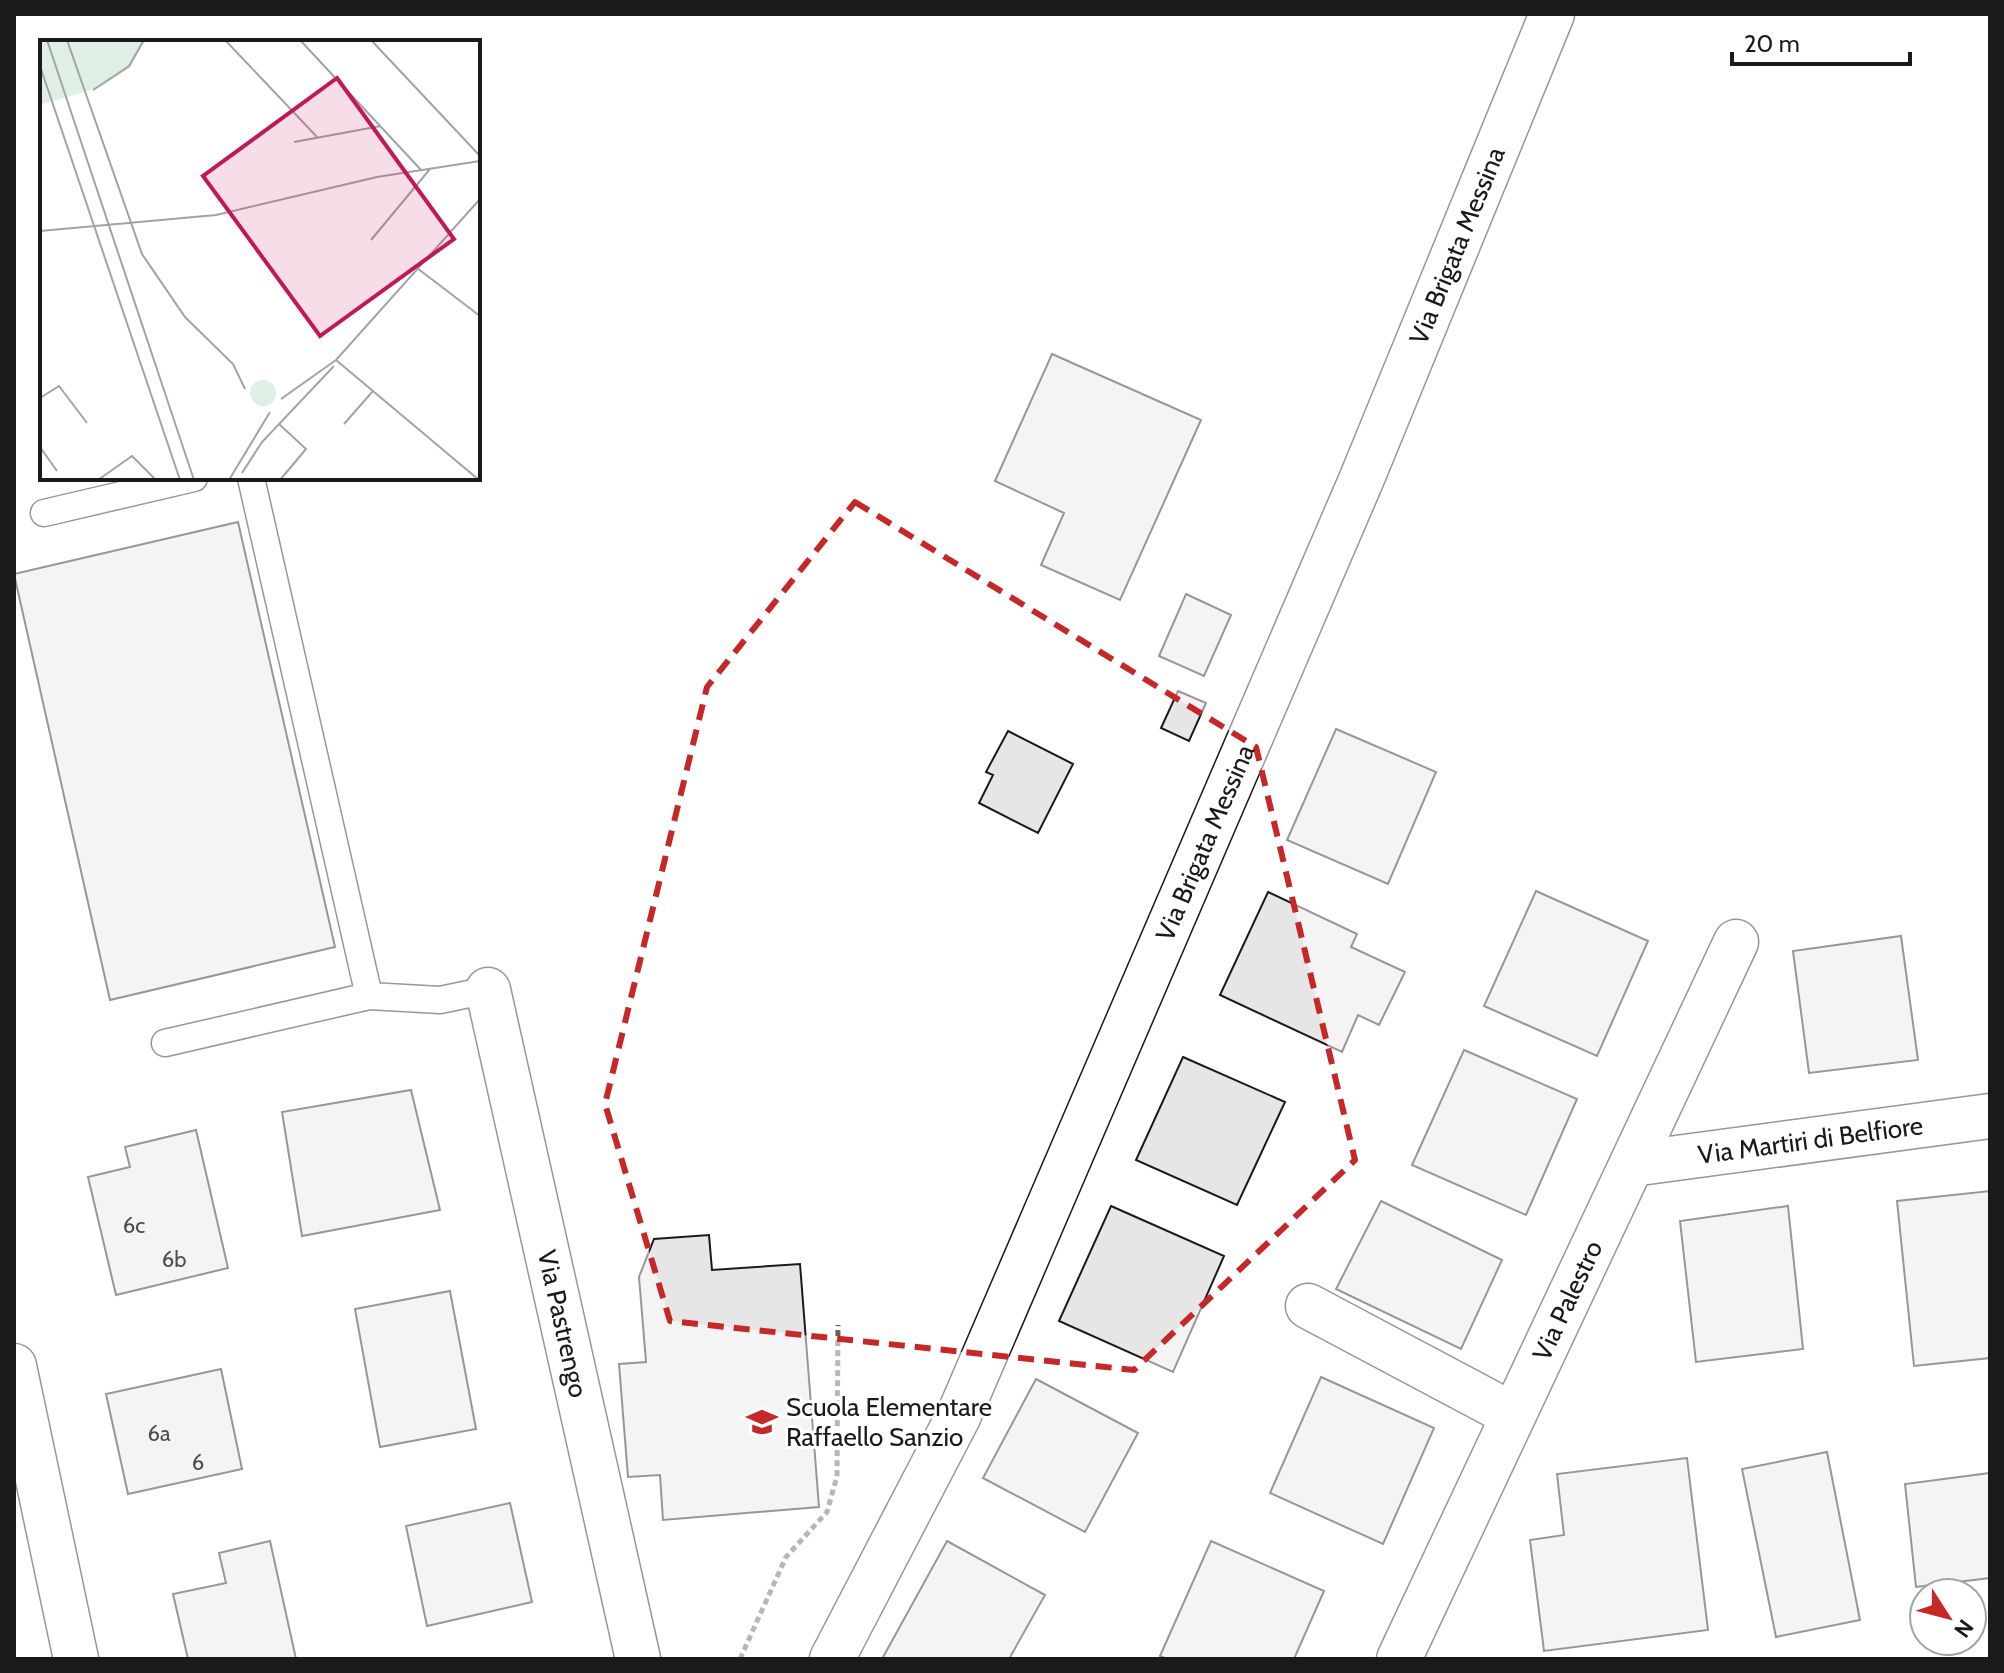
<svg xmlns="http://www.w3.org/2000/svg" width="2004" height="1673" font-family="Cabin,sans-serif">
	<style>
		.building { fill: #e6e6e6; stroke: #1a1a1a; stroke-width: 2 }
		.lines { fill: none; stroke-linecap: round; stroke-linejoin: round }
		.lane-casing { stroke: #1a1a1a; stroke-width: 29 }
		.street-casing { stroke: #1a1a1a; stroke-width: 47 }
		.secondary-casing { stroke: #1a1a1a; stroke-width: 47 }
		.path { stroke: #5f5f5f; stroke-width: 5; stroke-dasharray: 6 4; stroke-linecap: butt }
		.lane { stroke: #fff; stroke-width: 26 }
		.street { stroke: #fff; stroke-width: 44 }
		.secondary { stroke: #fff; stroke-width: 44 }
		.marked { fill: none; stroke: #c62828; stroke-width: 6; stroke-dasharray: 16 10; stroke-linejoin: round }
		.labels { text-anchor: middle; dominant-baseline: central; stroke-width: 6; stroke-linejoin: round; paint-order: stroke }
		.number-label { font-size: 22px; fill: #4d4d4d }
		.street-label { font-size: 26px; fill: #1a1a1a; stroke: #fff }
		.poi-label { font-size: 26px; fill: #1a1a1a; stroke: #fff; text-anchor: start }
		.inset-road { fill: none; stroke: #a3a3a3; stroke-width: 2 }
		.view { fill: #c2185b; fill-opacity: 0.15; stroke: #c2185b; stroke-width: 4 }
		.inset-edge { fill: none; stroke: #1a1a1a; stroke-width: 4 }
	</style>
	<rect width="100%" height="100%" fill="#fff"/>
	<!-- building -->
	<path class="building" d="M1052,354L1201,420L1120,600L1041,565L1064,513L995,481Z
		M238,522L335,947L110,1000L14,574Z
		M1186,594L1231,615L1204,676L1159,656Z
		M1178,691L1206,703L1189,741L1161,728Z
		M1336,729L1436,772L1388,884L1287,840Z
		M1008,731L1073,764L1038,833L979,803L993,775L986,772Z
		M1536,891L1648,941L1597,1056L1484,1006Z
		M1268,892L1357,934L1351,947L1405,972L1379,1025L1358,1015L1342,1052L1220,995Z
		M1901,936L1918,1060L1809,1073L1793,951Z
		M1464,1050L1577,1099L1526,1215L1412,1165Z
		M1183,1057L1285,1102L1237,1205L1136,1160Z
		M411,1090L440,1210L302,1236L282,1112Z
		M196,1130L228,1268L116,1295L88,1177L130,1167L125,1147Z
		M1990,1191V1358L1914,1366L1897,1201Z
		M1381,1201L1502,1260L1461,1349L1336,1289Z
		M1111,1206L1224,1256L1173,1372L1059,1321Z
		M1788,1206L1803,1349L1696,1362L1680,1221Z
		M709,1235L712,1270L800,1264L819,1507L663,1520L660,1475L628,1477L619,1364L646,1362L639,1277L654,1239Z
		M450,1291L476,1429L380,1447L355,1309Z
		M221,1369L242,1469L128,1494L106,1394Z
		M1321,1377L1434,1428L1383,1544L1270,1493Z
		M1036,1379L1138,1433L1085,1532L983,1478Z
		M1827,1452L1860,1620L1776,1637L1742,1469Z
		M1687,1458L1708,1630L1544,1651L1530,1540L1564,1535L1557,1474Z
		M1990,1473V1578L1916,1587L1905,1484Z
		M510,1503L532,1602L427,1626L406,1526Z
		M270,1541L296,1659H188L173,1594L226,1583L219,1553Z
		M947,1541L1045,1595L1009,1659H882Z
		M1211,1541L1324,1591L1294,1659H1167L1160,1656Z"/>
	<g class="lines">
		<defs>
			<path id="lane" d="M44,513L194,478
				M369,996L440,1000L488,990
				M165,1043L369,996L251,478"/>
			<g id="street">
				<path id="s1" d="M488,990L638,1659"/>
				<path id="s2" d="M1632,1164L1990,1116"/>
				<path d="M1308,1306L1513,1415"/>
				<path id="s3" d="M832,1659L958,1417L1362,478L1552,14"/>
				<path id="s4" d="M1399,1659L1736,942"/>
			</g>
			<path id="secondary" d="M14,1366L76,1659"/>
		</defs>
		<!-- lane casing -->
		<use href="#lane" class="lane-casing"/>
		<!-- street casing -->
		<use href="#street" class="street-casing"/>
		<!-- secondary casing -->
		<use href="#secondary" class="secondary-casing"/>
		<!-- path -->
		<path class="path" d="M740,1659L786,1557L827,1512L837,1476L838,1325"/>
		<!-- lane -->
		<use href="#lane" class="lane"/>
		<!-- street -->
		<use href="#street" class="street"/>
		<!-- secondary -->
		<use href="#secondary" class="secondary"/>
	</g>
	<!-- marked area -->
	<path d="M0 0H2004V1673H0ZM855,502L1256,747L1355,1160L1134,1370L670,1321L605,1104L707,687Z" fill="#fff" fill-opacity=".55" fill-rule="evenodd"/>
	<path class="marked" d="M855,502L1256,747L1355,1160L1134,1370L670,1321L605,1104L707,687Z"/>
	<!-- icons -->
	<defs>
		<symbol id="school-bare" viewBox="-9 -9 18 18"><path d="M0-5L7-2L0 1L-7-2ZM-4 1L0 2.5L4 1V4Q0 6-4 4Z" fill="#c62828" stroke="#fff" stroke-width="2.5" paint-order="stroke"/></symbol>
	</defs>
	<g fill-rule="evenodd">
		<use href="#school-bare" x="740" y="1400" width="44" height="44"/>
	</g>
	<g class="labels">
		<!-- number labels -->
		<g class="number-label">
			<text x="134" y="1225">6c</text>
			<text x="174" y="1259">6b</text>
			<text x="159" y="1433">6a</text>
			<text x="198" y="1462">6</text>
		</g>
		<!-- street labels -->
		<g class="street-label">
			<text stroke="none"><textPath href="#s3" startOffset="1546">Via Brigata Messina</textPath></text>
			<text stroke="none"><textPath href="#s3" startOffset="898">Via Brigata Messina</textPath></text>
			<text stroke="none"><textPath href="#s2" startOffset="180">Via Martiri di Belfiore</textPath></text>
			<text stroke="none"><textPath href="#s4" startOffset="396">Via Palestro</textPath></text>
			<text stroke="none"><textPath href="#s1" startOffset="342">Via Pastrengo</textPath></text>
		</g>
		<!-- poi labels -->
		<g class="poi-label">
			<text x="786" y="1407">Scuola Elementare<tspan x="786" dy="30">Raffaello Sanzio</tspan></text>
		</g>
	</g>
	<!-- overview -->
	<g transform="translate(40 40)">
		<rect width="440" height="440" fill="#fff"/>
		<path d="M0,0H105L90,28L61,47L0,65ZM210 353a13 13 0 1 1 26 0a13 13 0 1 1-26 0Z" fill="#e0efe3"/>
		<path class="inset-road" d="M7,0L154,440M27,0L102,214L145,277L193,324L205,349M185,0L278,98M260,0L382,131M331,0L440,116M0,26L140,440M53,50L89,26L104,0M254,102L341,86M0,191L176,175L337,137L440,121M331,200L390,129M377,228L440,276M296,320L439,440M0,358L19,346L47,383M241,359L296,320L440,159M239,384L266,409L240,440M304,384L333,351M0,407L17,431M202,433L222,402L294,326M58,440L92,416L116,440M189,440L230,372"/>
		<path class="view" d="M297,38L414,199L280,296L163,136Z"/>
		<rect width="440" height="440" class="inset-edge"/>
	</g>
	<!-- border -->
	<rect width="2004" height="1673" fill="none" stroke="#1a1a1a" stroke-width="32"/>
	<!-- north arrow -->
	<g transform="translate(1948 1617) rotate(126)"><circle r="38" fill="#ffffff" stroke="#a3a3a3" stroke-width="2"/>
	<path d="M0-6L14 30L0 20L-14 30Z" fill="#c62828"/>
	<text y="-12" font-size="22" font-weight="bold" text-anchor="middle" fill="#1a1a1a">N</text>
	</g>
	<!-- scale -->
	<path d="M1732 52v12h178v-12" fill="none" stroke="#1a1a1a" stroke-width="4"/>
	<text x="1744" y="52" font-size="24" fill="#1a1a1a" stroke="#ffffff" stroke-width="6" paint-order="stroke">20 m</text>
</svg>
